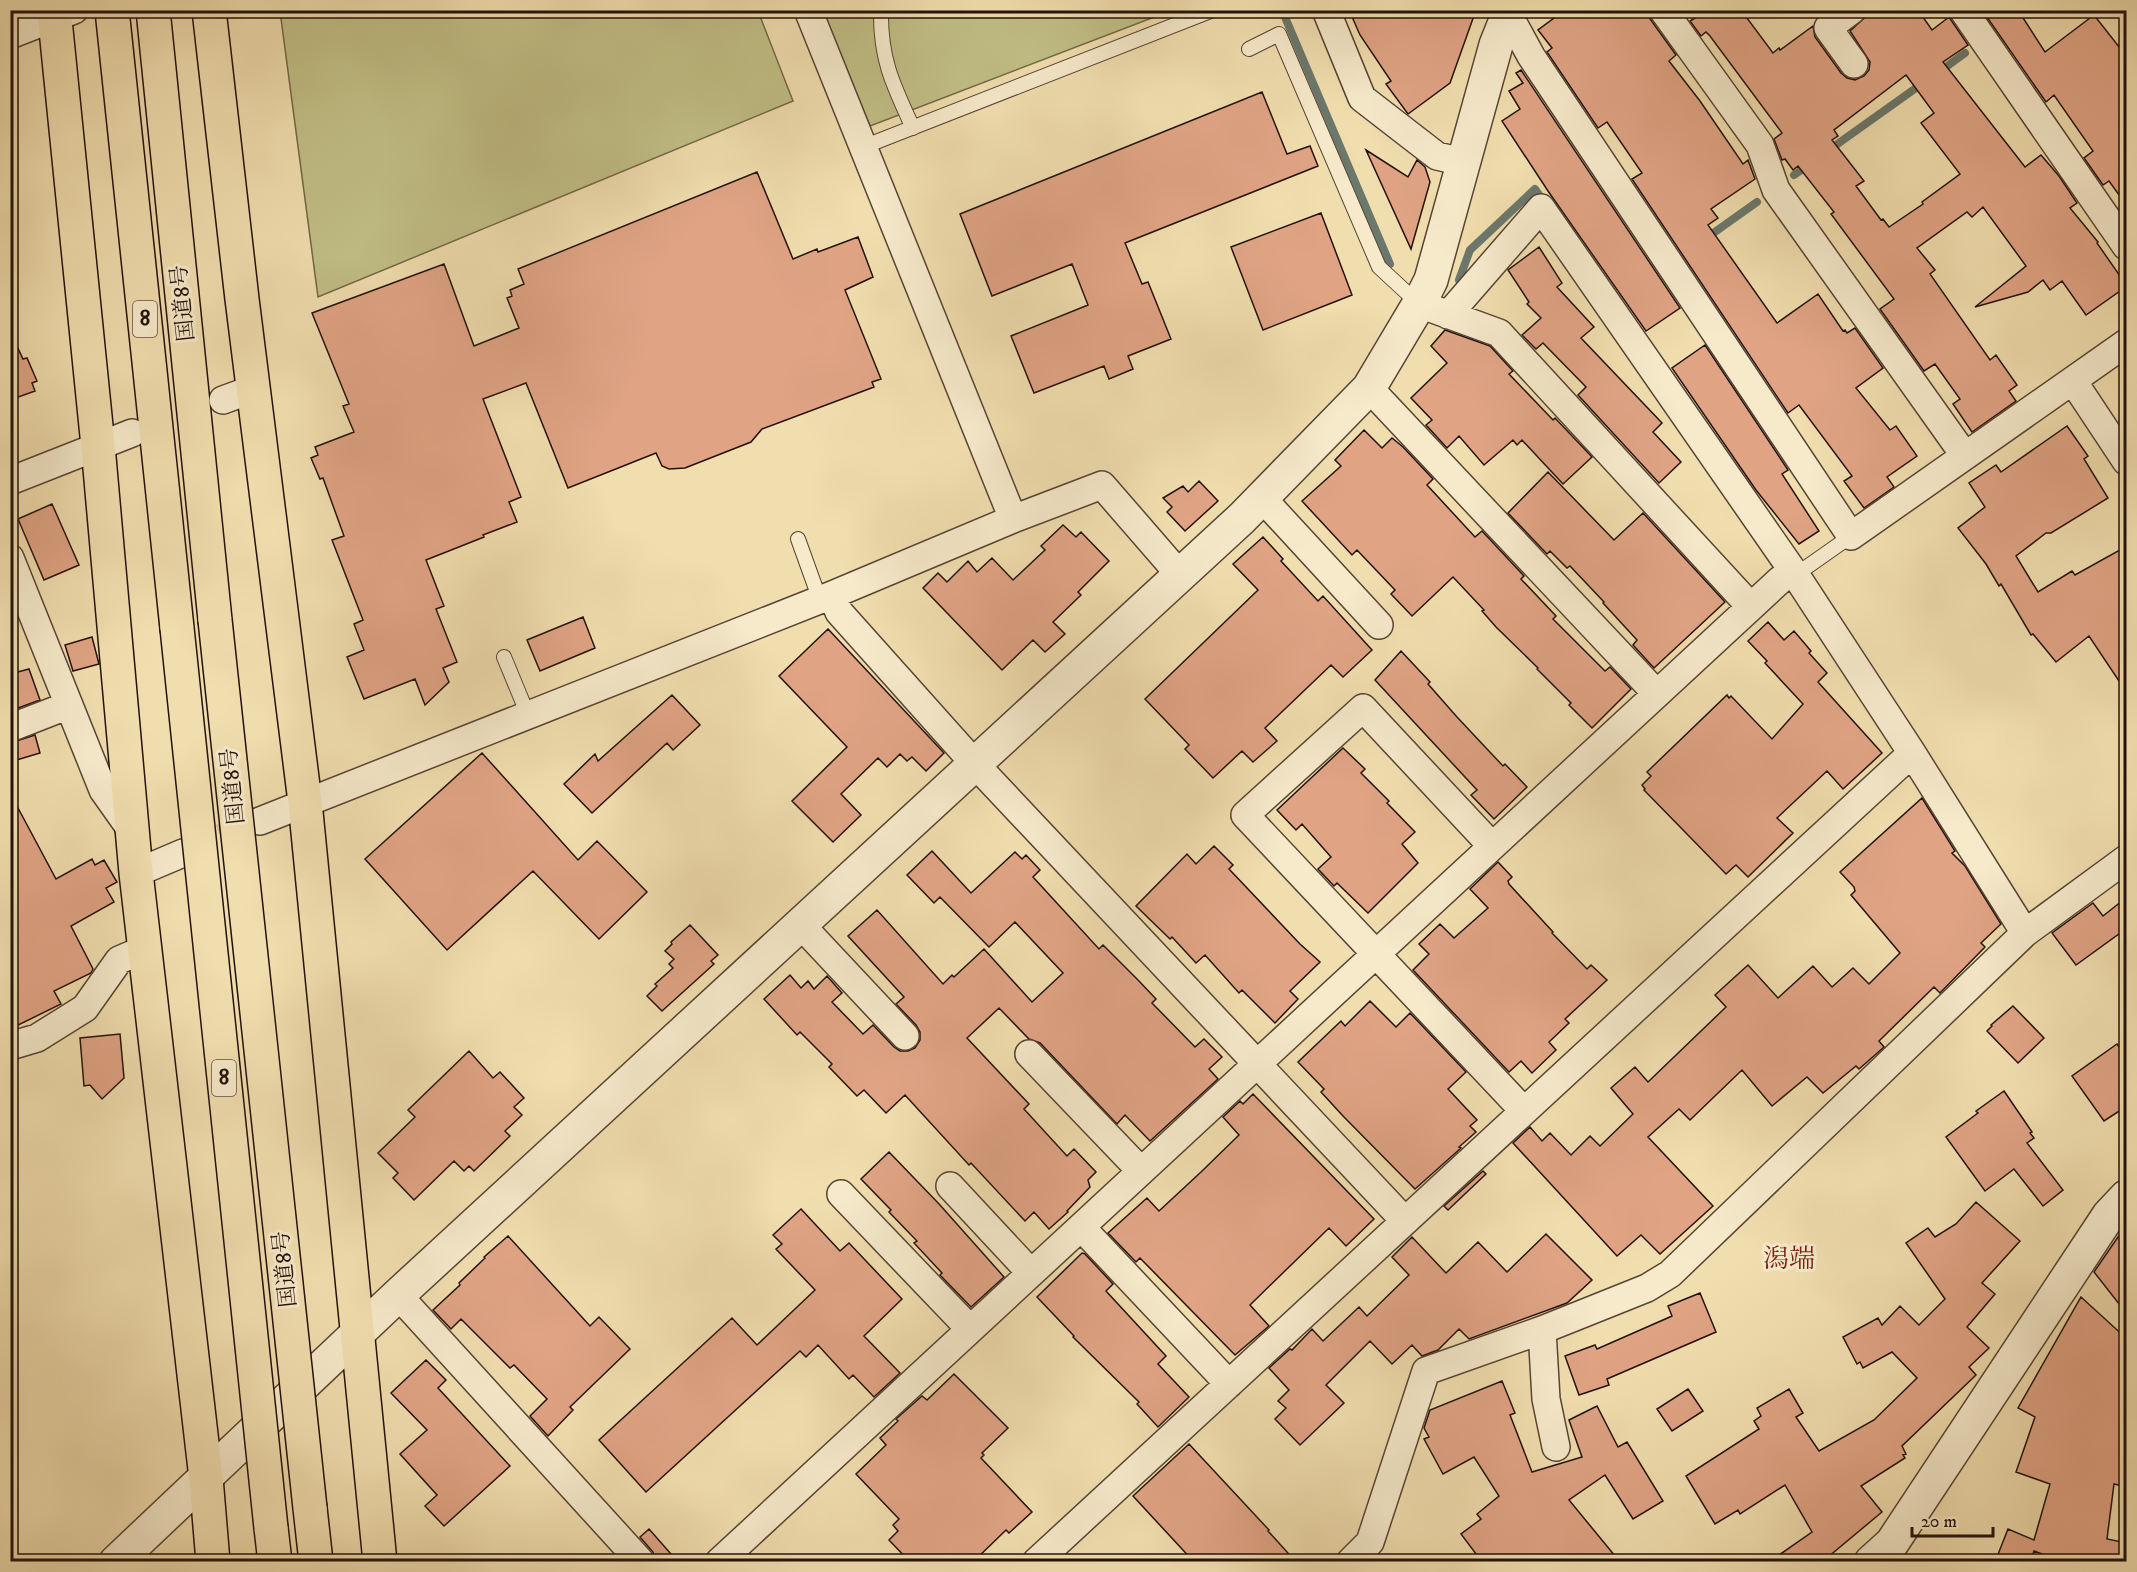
<svg xmlns="http://www.w3.org/2000/svg" width="2137" height="1572" font-family="'IM FELL DW Pica','Noto Serif JP',serif">
	<style>
		.green { fill: #c1bf86; stroke: #726848; stroke-width: 1.5 }
		.lines { fill: none; stroke-linecap: round; stroke-linejoin: round }
		.stream { stroke: #6b786c; stroke-width: 8 }
		.building { fill: #e0a485; stroke: #23110b; stroke-width: 1.5; fill-rule: evenodd }
		.minor-tunnel { stroke: #d2bf96; stroke-width: 27; stroke-dasharray: 27 14; stroke-linecap: butt }
		.service-casing { stroke: #564434; stroke-width: 16 }
		.minor-casing { stroke: #564434; stroke-width: 30 }
		.tertiary-casing { stroke: #564434; stroke-width: 36 }
		.trunk-casing { stroke: #23110b; stroke-width: 36 }
		.service { stroke: #f6eacb; stroke-width: 14 }
		.minor { stroke: #f6eacb; stroke-width: 27 }
		.tertiary { stroke: #f6eacb; stroke-width: 33 }
		.trunk { stroke: #f1deaf; stroke-width: 33 }
		.trunk-bridge-casing { stroke: #23110b; stroke-width: 36; stroke-linecap: butt }
		.trunk-bridge { stroke: #f1deaf; stroke-width: 33 }
		.labels { text-anchor: middle; dominant-baseline: central; stroke-width: 6; stroke-linejoin: round; paint-order: stroke }
		.shield { fill: #f6eacb; stroke: #625245; stroke-width: 1.5 }
		.shield-label { font-size: 21px; font-weight: bold; fill: #23110b }
		.street-label { font-size: 22px; fill: #23110b; stroke: #f6eacb }
		.quarter-label { font-size: 26px; fill: #7a1f14; stroke: #f6eacb }
	</style>
	<rect width="100%" height="100%" fill="#f1deaf"/>
	<filter id="stains"><feTurbulence type="fractalNoise" baseFrequency=".00333" numOctaves="4"/><feColorMatrix values="0 0 0 0 .2 0 0 0 0 .09 0 0 0 0 .02 0 0 0 .5 -.17"/></filter>
	<radialGradient id="worn" r=".72"><stop offset=".6" stop-color="#630" stop-opacity="0"/><stop offset="1" stop-color="#630" stop-opacity=".3"/></radialGradient>
	<!-- green -->
	<path class="green" d="M280,11H758L793,101L318,297Z
		M823,11H1170L870,126Z"/>
	<g class="lines">
		<!-- stream -->
		<path class="stream" d="M1282,10L1390,264
			M2012,20L2025,10
			M1939,72L1965,53
			M1829,150L1923,83
			M1794,175L1809,165
			M1705,239L1757,202
			M1459,280L1470,250L1535,189L1544,202"/>
	</g>
	<!-- building -->
	<path class="building" d="M1349,10H1476L1450,83L1408,114L1386,84L1391,81L1360,35Z
		M1565,10H1647L1650,19L1676,55L1669,61L1700,101L1743,164L1748,160L1755,179L1711,209L1718,218L1708,225L1777,323L1818,294L1843,331L1845,330L1847,333L1855,328L1883,368L1856,388L1890,430L1896,426L1917,456L1887,477L1894,487L1864,508L1844,481L1852,476L1799,405L1788,413L1632,179L1642,173L1607,122L1598,128L1547,52L1552,48L1538,30Z
		M1693,10H1741L1773,53L1779,48L1780,50L1813,26L1815,37L1841,73L1847,78L1855,80L1864,76L1869,70L1870,62L1850,31L1873,10H1918L1932,30L1949,17L1968,45L1943,62L2025,167L2041,155L2059,176L2077,203L2070,208L2098,242L2097,243L2127,286L2086,315L2062,281L2050,290L2043,280L2028,292L1975,307L2026,266L1983,207L1972,217L1967,212L1917,248L1935,270L1930,274L1990,360L1996,355L2017,385L2009,391L2016,401L1972,432L1953,404L1960,399L1935,364L1924,371L1880,309L1894,299L1831,214L1834,212L1798,166L1793,170L1785,159L1782,160L1774,139L1782,133L1710,36L1706,32L1701,36L1690,21L1697,17ZM1906,75L1934,113L1921,123L1960,174L1922,202L1923,204L1889,227L1883,219L1881,220L1856,186L1864,181L1832,140L1838,136L1834,130Z
		M1982,10H2018L2045,52L2094,15L2127,57V206L2109,181L2103,185L2084,158L2093,151L2054,95L2046,102Z
		M1521,70L1680,308L1646,331L1548,191L1502,121L1520,109L1509,91L1523,83L1516,73Z
		M1262,92L1287,154L1310,146L1318,166L1125,243L1142,284L1148,282L1171,339L1128,356L1133,369L1109,379L1104,366L1034,393L1011,336L1088,305L1072,264L992,296L960,214Z
		M1366,150L1408,177L1417,160L1425,167L1430,182L1411,249Z
		M757,172L793,259L817,249L818,252L858,237L873,277L845,290L881,379L872,382L874,387L762,429L751,442L685,468L669,469L662,466L656,453L568,488L526,383L483,399L521,497L509,502L517,522L483,535L484,537L426,560L444,606L436,609L457,662L443,668L449,682L425,705L415,679L364,699L347,657L364,650L354,624L363,620L332,540L344,536L323,478L320,479L311,458L318,455L315,447L354,432L343,406L349,404L312,313L444,264L474,346L519,328L507,298L512,296L510,290L524,284L518,269Z
		M1321,213L1352,295L1263,330L1231,247Z
		M1539,247L1562,283L1557,287L1594,327L1581,338L1662,423L1653,432L1681,462L1659,483L1578,395L1586,387L1543,343L1536,349L1522,335L1541,318L1527,304L1529,302L1508,270Z
		M1445,330L1490,346L1513,371L1509,374L1553,420L1555,418L1592,457L1563,484L1522,440L1517,445L1513,440L1484,465L1459,436L1447,448L1426,425L1432,420L1411,398L1447,363L1431,346Z
		M10,331L23,359L27,358L37,381L32,383L35,391L10,400Z
		M1705,345L1788,470L1782,474L1819,531L1799,544L1756,490L1672,368Z
		M2067,426L2088,456L2084,459L2108,498L2051,533H2046L2016,556L2038,592L2072,571L2075,575L2127,546V693L2089,636L2056,662L2033,634L2031,635L2001,584L1999,586L1986,564L1958,528L1985,507L1969,483L1996,465L2001,472Z
		M1364,430L1382,448L1392,438L1403,447L1433,479L1427,485L1475,537L1482,531L1524,576L1521,579L1556,616L1553,619L1605,671L1610,667L1631,689L1592,728L1569,705L1571,703L1537,669L1538,668L1496,627L1482,611L1484,610L1453,577L1412,616L1391,594L1395,590L1357,550L1352,555L1302,501L1341,466L1335,460Z
		M1548,472L1614,540L1643,513L1725,602L1654,668L1633,645L1637,640L1603,603L1604,602L1570,566L1567,568L1550,551L1547,554L1508,513Z
		M1199,481L1218,501L1185,531L1167,512L1172,507L1163,498L1183,486L1188,492Z
		M52,504L79,565L44,580L18,519Z
		M1063,525L1076,537L1081,532L1109,561L1078,592L1081,595L1053,622L1065,634L1045,652L1033,640L1002,670L923,588L938,573L947,582L968,561L977,572L992,558L1013,580L1045,550L1041,546Z
		M1263,537L1283,559L1281,561L1318,601L1323,596L1372,650L1343,677L1331,665L1265,728L1277,741L1253,762L1242,751L1213,778L1185,749L1189,745L1145,699L1258,590L1233,564Z
		M583,617L595,648L540,671L527,640Z
		M1768,622L1784,640L1794,631L1811,651L1809,653L1827,673L1818,682L1882,753L1843,789L1827,771L1777,818L1793,833L1748,877L1736,865L1726,874L1644,790L1645,789L1642,785L1651,776L1647,772L1727,695L1729,698L1731,696L1772,739L1803,704L1765,663L1767,661L1748,641Z
		M828,629L944,753L926,771L912,757L907,761L900,754L887,767L878,758L841,794L861,815L833,842L792,801L847,747L779,676Z
		M92,637L99,664L73,671L65,645Z
		M1401,651L1430,682L1428,684L1457,717L1503,766L1505,764L1527,787L1494,819L1471,795L1477,790L1375,680Z
		M29,669L40,700L10,711V674Z
		M672,695L700,725L673,750L667,743L592,813L564,784L595,754L598,761Z
		M35,735L40,753L10,762V743Z
		M1343,748L1365,769L1361,773L1389,801L1387,803L1415,832L1402,844L1418,863L1368,913L1337,883L1334,886L1318,869L1331,857L1302,824L1296,830L1277,810Z
		M482,753L578,860L597,841L647,892L599,939L533,871L447,950L365,859Z
		M10,793L56,879L92,859L95,865L104,860L117,882L106,888L114,902L71,926L93,969L91,973L54,991L61,1004L10,1029Z
		M1922,798L1955,851L1952,853L1965,866L2001,924L1981,943L1985,947L1940,993L1934,987L1879,1041L1884,1047L1875,1055L1859,1069L1856,1066L1823,1093L1807,1077L1772,1106L1742,1070L1690,1120L1679,1109L1648,1137L1713,1206L1660,1254L1641,1235L1617,1256L1513,1143L1530,1127L1542,1141L1550,1133L1571,1155L1590,1136L1600,1146L1633,1114L1611,1088L1635,1067L1648,1082L1726,1007L1715,995L1748,965L1778,998L1813,966L1832,987L1853,968L1869,984L1900,953L1851,895L1855,891L1854,887L1840,872Z
		M1214,846L1233,865L1229,869L1300,944L1320,962L1290,991L1298,999L1275,1023L1242,990L1239,993L1205,955L1196,963L1172,937L1170,939L1136,906L1187,854L1196,864Z
		M932,851L971,893L1015,852L1022,859L1026,855L1040,870L1033,877L1099,949L1103,945L1138,980L1156,999L1152,1003L1195,1047L1204,1039L1222,1057L1209,1069L1218,1079L1150,1141L1125,1115L1117,1124L1040,1043L1029,1039L999,1008L967,1038L1029,1104L1024,1109L1067,1156L1074,1149L1096,1172L1088,1180L1090,1187L1067,1211L1068,1212L1049,1229L1034,1212L1025,1221L971,1163L969,1165L905,1095L886,1113L864,1090L857,1096L829,1067L832,1064L800,1032L797,1035L764,999L790,975L801,988L808,981L814,989L827,976L842,993L832,1002L863,1034L873,1025L894,1047L900,1051H908L915,1048L920,1040V1032L916,1025L896,1004L904,997L848,936L877,910L943,984L952,975L954,977L984,949L1032,1002L1063,973L1015,922L989,947L940,897L934,903L907,875Z
		M1498,862L1512,877L1508,881L1509,884L1553,932L1552,933L1587,969L1591,965L1607,980L1565,1019L1569,1023L1549,1042L1556,1050L1532,1073L1521,1061L1509,1072L1413,970L1429,954L1419,944L1440,924L1454,938L1488,908L1470,889Z
		M2127,897V928L2076,965L2052,933L2093,903L2103,916Z
		M690,925L718,955L711,961L714,964L662,1011L647,996L657,986L655,984L673,968L669,964L674,959L665,951L672,944L671,942Z
		M1370,1001L1396,1027L1410,1013L1466,1072L1448,1089L1477,1120L1470,1126L1476,1132L1459,1147L1461,1148L1415,1189L1343,1116L1321,1092L1324,1089L1298,1062L1341,1021L1345,1026Z
		M2013,1006L2044,1038L2018,1063L1987,1031L1992,1026L1991,1025Z
		M120,1034L124,1078L102,1099L90,1085L84,1086L80,1038Z
		M2117,1044L2127,1057V1106L2104,1121L2072,1076Z
		M469,1051L493,1078L500,1072L524,1098L514,1107L522,1115L505,1131L510,1136L474,1171L469,1166L464,1171L454,1161L414,1200L393,1178L398,1173L378,1153L415,1117L408,1110Z
		M2004,1091L2032,1132L2030,1133L2034,1138L2027,1143L2063,1190L2043,1206L2014,1169L1985,1191L1946,1137L1978,1113L1976,1111Z
		M1253,1094L1374,1219L1346,1246L1329,1228L1250,1305L1269,1326L1235,1355L1140,1258L1136,1262L1108,1233L1147,1198L1159,1211L1201,1172L1239,1135L1223,1117L1240,1101L1243,1104Z
		M889,1152L940,1205L1004,1277L971,1307L940,1275L942,1273L914,1243L917,1241L889,1212L891,1210L861,1179Z
		M1483,1171L1486,1174L1448,1210L1444,1206Z
		M1976,1202L2020,1241L1982,1283L1995,1294L1967,1327L1989,1348L1969,1367L1976,1375L1902,1446L1906,1454L1903,1455L1905,1458L1861,1486L1882,1512L1822,1562H1769L1812,1532L1785,1485L1740,1514L1738,1510L1715,1524L1686,1476L1759,1429L1754,1421L1761,1416L1757,1408L1789,1389L1803,1413L1796,1417L1819,1451L1874,1420L1917,1378L1892,1352L1863,1368L1860,1362L1857,1364L1843,1337L1878,1318L1882,1325L1900,1306L1919,1325L1945,1299L1906,1243L1928,1228L1935,1237L1956,1224Z
		M801,1209L840,1251L849,1243L902,1299L864,1336L900,1373L874,1397L853,1375L849,1379L818,1345L806,1357L800,1351L646,1492L599,1440L732,1318L757,1345L815,1290L776,1249L782,1244L773,1235Z
		M2127,1224V1314L2094,1272Z
		M1546,1234L1592,1280L1567,1303L1469,1339L1459,1329L1438,1350L1422,1356L1412,1345L1392,1364L1370,1341L1326,1385L1344,1403L1300,1445L1275,1419L1286,1408L1278,1401L1289,1390L1269,1368L1290,1349L1292,1350L1312,1329L1323,1341L1359,1307L1367,1316L1409,1275L1392,1257L1412,1237L1446,1273L1478,1242L1507,1272Z
		M508,1236L590,1326L599,1317L630,1349L570,1407L573,1410L548,1436L530,1416L547,1399L514,1365L510,1368L461,1319L451,1329L433,1310L460,1285L459,1283L485,1258L484,1257Z
		M1082,1253L1085,1254L1113,1284L1106,1291L1166,1356L1158,1364L1189,1397L1158,1427L1137,1404L1139,1402L1073,1337L1074,1336L1037,1297Z
		M1700,1293L1716,1332L1607,1379L1609,1385L1579,1395L1565,1356L1595,1345L1597,1349L1672,1316L1668,1306Z
		M2081,1297L2127,1339V1487L2114,1484L2107,1539L2127,1543V1562H2064L2034,1551L2030,1562H1995L2008,1529L2034,1540L2050,1484L2016,1472L2035,1417L2018,1408Z
		M426,1360L446,1380L438,1388L510,1466L444,1526L425,1506L437,1495L400,1454L427,1430L391,1393Z
		M954,1374L1008,1428L982,1453L984,1455L981,1458L1032,1512L1009,1533L1006,1530L973,1562H910L889,1540L898,1531L893,1525L899,1519L856,1474L886,1445L880,1438L898,1421L896,1419L922,1396L927,1400Z
		M1502,1381L1515,1413L1510,1415L1532,1472L1582,1457L1569,1420L1597,1406L1618,1447L1627,1442L1663,1501L1633,1519L1605,1475L1569,1500L1620,1562H1482L1461,1534L1481,1519L1477,1514L1499,1496L1474,1457L1443,1474L1424,1439L1429,1437L1424,1428L1430,1410Z
		M1688,1389L1703,1411L1672,1431L1657,1409Z
		M1189,1444L1269,1530L1268,1531L1296,1562H1194L1133,1496Z
		M649,1529L678,1562H656L653,1552L640,1537Z"/>
	<g class="lines">
		<!-- minor-tunnel -->
		<path class="minor-tunnel" d="M183,853L256,823"/>
		<defs>
			<path id="service" d="M881,10C880,59 893,85 913,128
				M1249,49L1279,34L1379,267L1419,304
				M863,147L1213,10
				M798,539L820,600
				M1790,576L1804,569L1851,536
				M504,657L528,715"/>
			<path id="minor" d="M808,10L1013,519
				M1326,10L1362,98L1437,156L1463,162
				M1506,10L1531,56L1851,536L2126,343
				M1663,10L1760,145L1776,190L1965,456
				M1852,10L1828,28L1854,64
				M1963,10L2126,246
				M10,35L74,10
				M1433,309L1499,333L1751,607
				M1448,315L1541,208L1795,574L1912,753L2025,933
				M2073,381L2126,461
				M1369,388L1657,694
				M223,400L253,389
				M10,481L132,433
				M1262,498L1379,625
				M10,558L103,790L132,831
				M832,595L839,612L974,763L1405,1221
				M10,728L69,705
				M260,821L832,595L1013,519L1102,485L1180,575
				M1492,846L1363,708L1245,815L1524,1111
				M136,873L183,853
				M800,924L905,1036
				M10,1046L37,1038L85,1008L119,960L145,949
				M1029,1054L1141,1171
				M950,1186L1031,1273
				M841,1194L970,1329
				M1081,1227L1229,1384
				M398,1295L641,1562
				M1542,1330L1546,1399L1556,1447
				M719,1562L1780,580
				M1036,1562L1912,753
				M1350,1562L1370,1542L1426,1371L1542,1330L1647,1288L1670,1274L2025,933L2126,859"/>
			<path id="tertiary" d="M116,1562L398,1295L1242,518L1369,388L1419,304L1431,280L1496,45L1510,10
				M1871,1562L1892,1543L2109,1215L2126,1197"/>
			<path id="trunk" d="M54,10L98,446L136,873L206,1478L213,1562
				M112,10L177,628
				M153,10L215,620
				M209,10L242,299L305,802L380,1562
				M310,1508L316,1562
				M271,1528L275,1562"/>
		</defs>
		<!-- service casing -->
		<use href="#service" class="service-casing"/>
		<!-- minor casing -->
		<use href="#minor" class="minor-casing"/>
		<!-- tertiary casing -->
		<use href="#tertiary" class="tertiary-casing"/>
		<!-- trunk casing -->
		<use href="#trunk" class="trunk-casing"/>
		<!-- service -->
		<use href="#service" class="service"/>
		<!-- minor -->
		<use href="#minor" class="minor"/>
		<!-- tertiary -->
		<use href="#tertiary" class="tertiary"/>
		<!-- trunk -->
		<use href="#trunk" class="trunk"/>
		<defs>
			<path id="trunk-bridge" d="M215,620L310,1508
				M177,628L271,1528"/>
		</defs>
		<!-- trunk-bridge casing -->
		<use href="#trunk-bridge" class="trunk-bridge-casing"/>
		<!-- trunk-bridge -->
		<use href="#trunk-bridge" class="trunk-bridge"/>
	</g>
	<g class="labels">
		<!-- shield labels -->
		<g class="shield">
			<rect x="133" y="301" width="24" height="36" rx="4.5"/>
			<rect x="212" y="1060" width="24" height="36" rx="4.5"/>
		</g>
		<g class="shield-label">
			<text x="145" y="319">8</text>
			<text x="224" y="1078">8</text>
		</g>
		<!-- street labels -->
		<g class="street-label">
			<text transform="translate(183 303) rotate(-96)">国道8号</text>
			<text transform="translate(233 786) rotate(-96)">国道8号</text>
			<text transform="translate(285 1269) rotate(-96)">国道8号</text>
		</g>
		<!-- quarter labels -->
		<g class="quarter-label">
			<text x="1789" y="1259">潟端</text>
		</g>
	</g>
	<!-- margin -->
	<rect width="2137" height="1572" fill="none" stroke="#f1deaf" stroke-width="36"/>
	<rect x="12" y="12" width="2113" height="1548" fill="none" stroke="#23110b" stroke-width="3"/>
	<rect x="18" y="18" width="2101" height="1536" fill="none" stroke="#23110b" stroke-width="1.5"/>
	<!-- scale -->
	<path d="M1912 1527v9h81v-9" fill="none" stroke="#23110b" stroke-width="3"/>
	<text x="1921" y="1527" font-size="18" fill="#23110b" stroke="#f6eacb" stroke-width="4.5" paint-order="stroke">20 m</text>
	<rect width="100%" height="100%" filter="url(#stains)"/>
	<rect width="100%" height="100%" fill="url(#worn)"/>
</svg>
